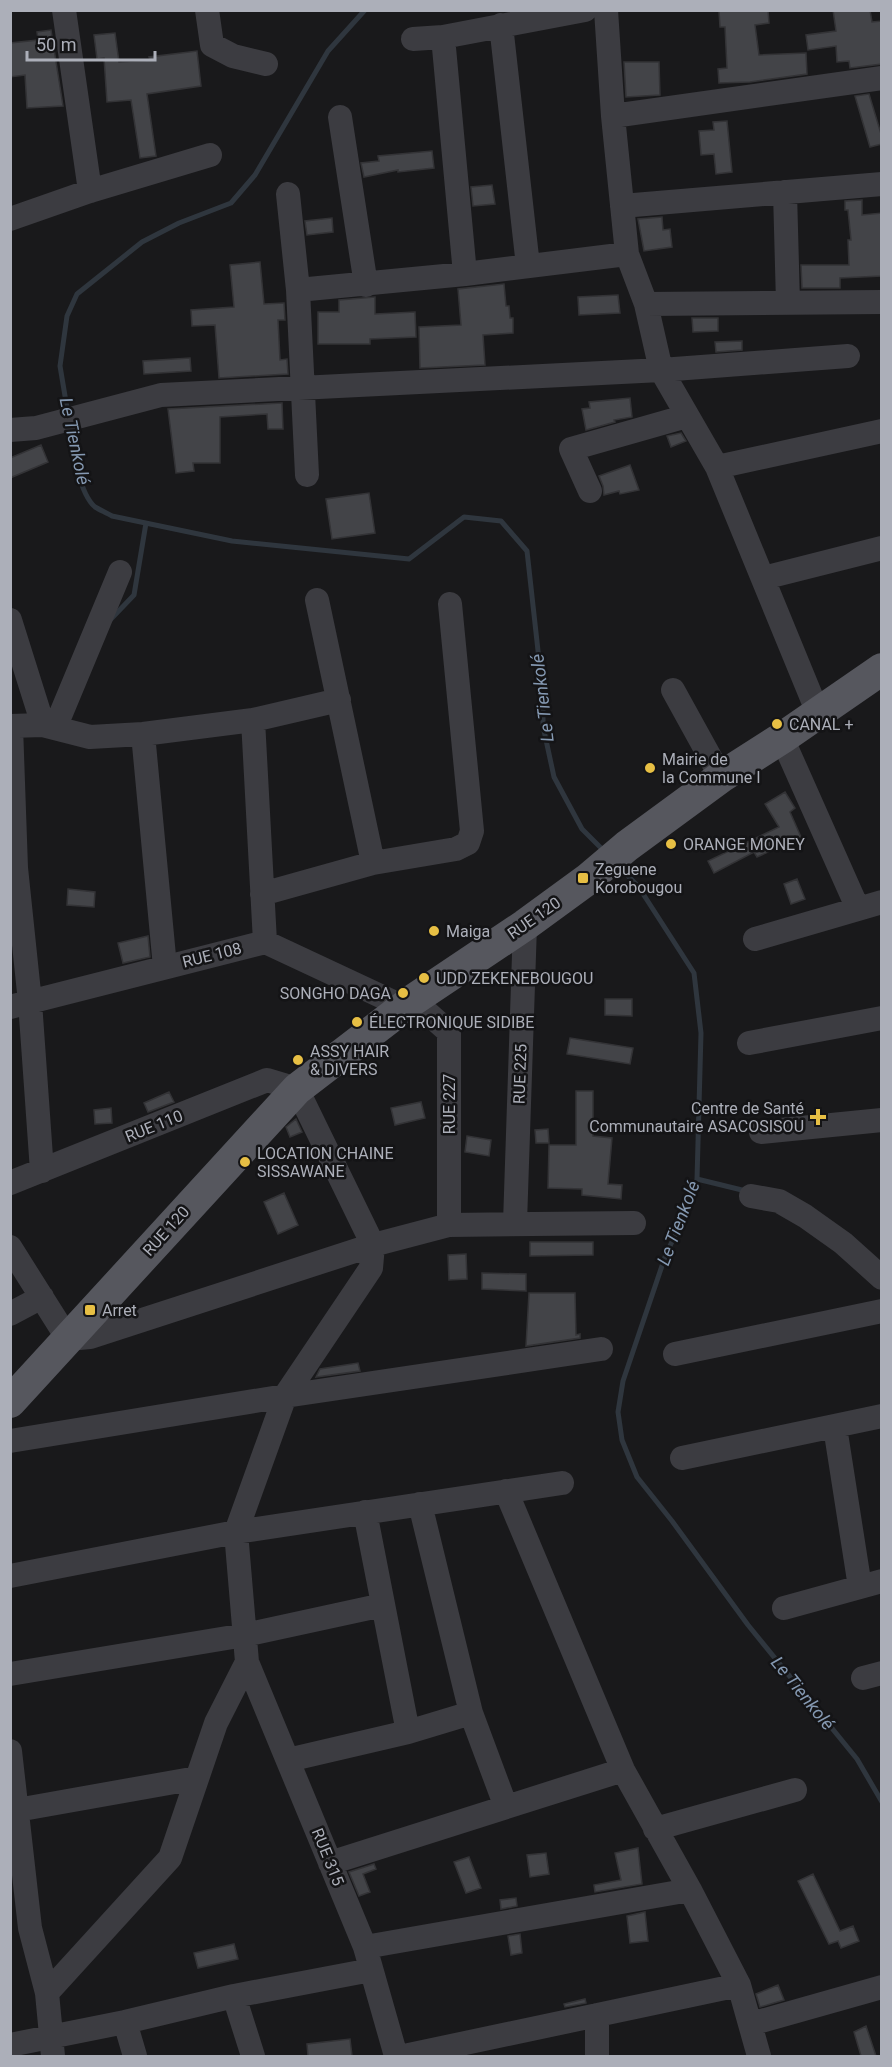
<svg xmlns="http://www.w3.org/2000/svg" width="892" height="2067" font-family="Roboto,sans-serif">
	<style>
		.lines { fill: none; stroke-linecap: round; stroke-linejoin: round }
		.stream { stroke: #2f363e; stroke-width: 5 }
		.building { fill: #434448; stroke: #333336; stroke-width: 1.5 }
		.minor { stroke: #3c3c41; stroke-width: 24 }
		.major { stroke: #56575e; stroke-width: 32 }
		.poi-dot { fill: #e7bf44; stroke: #141416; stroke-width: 2 }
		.labels { text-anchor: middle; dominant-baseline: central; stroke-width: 5; stroke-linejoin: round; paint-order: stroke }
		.poi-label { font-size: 16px; fill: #acafb9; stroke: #141416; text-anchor: start }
		.street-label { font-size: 16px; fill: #acafb9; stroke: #141416 }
		.water-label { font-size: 18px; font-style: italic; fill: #8599b2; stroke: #141416 }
	</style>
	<rect width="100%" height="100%" fill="#19191b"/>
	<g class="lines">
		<!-- stream -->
		<path class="stream" d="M68,414L60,366L67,316L77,294L142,242L179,223L231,203L255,175L328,51L365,10
			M70,426C73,447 78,492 95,507C100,510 107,513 112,516L232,541L409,559L464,517L501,521L527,551L543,696V726L554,777L582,829L604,851
			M111,619L134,595L146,523
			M618,866L638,886L694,973L701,1033L697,1179L686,1213L666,1254L623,1381L618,1412L622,1440L637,1477L672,1521L748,1625L857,1759L882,1802
			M697,1179L746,1191"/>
	</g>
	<!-- building -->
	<path class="building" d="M768,10L769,23L755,25L759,55L806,53L807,74L750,82L719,83L718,69L727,68L725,27H720L719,11Z
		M833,10H870L872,22L882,21V64L850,68L849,61L837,62L836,46L808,50L806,35L836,31Z
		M51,30L63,106L27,108L25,75L10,77V43L38,40L37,32Z
		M115,33L119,62L150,60L149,57L197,51L201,86L147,94L156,156L140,158L131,100L107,102L104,58L97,59L94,35Z
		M624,62H659L660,95L626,97Z
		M869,94L882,137V144L870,147L855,96Z
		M727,121L732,172L716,174L714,154L701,155L699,131L714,130L713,122Z
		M432,151L434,168L398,172V170L364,177L361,163L379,161L378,156Z
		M492,185L495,204L473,206L471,187Z
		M862,200V215L882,213V276L840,278V288H802L801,265H849L848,240H851L848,210H845V201Z
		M662,217L663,230L670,229L672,247L644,251L638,219Z
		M332,218L333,232L307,235L305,221Z
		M260,262L264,304L284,303L285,320H278L280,360L287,359L288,374L219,378L215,325L192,326L191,310L234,307L230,265Z
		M504,284L506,306H509L510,318H513V333L483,335L485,365L420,368L419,327L461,325L458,289Z
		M618,295L620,313L579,315L578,297Z
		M375,297V314L415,312L416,337L370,339V344H318V312H339V300Z
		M692,318H718V331L693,332Z
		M742,341V350L716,352L715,342Z
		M190,358L191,371L144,374L143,361Z
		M630,398L632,417L614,420L615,422L586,430L582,409L590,408L589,402Z
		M282,403L283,429H268L267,414L220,417V463H193L194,471L176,473L168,409Z
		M681,433L686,441L671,447L667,436Z
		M41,445L48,462L10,478V458Z
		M630,465L639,490L620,494L619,491L604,495L603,486L599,476Z
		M369,493L375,533L332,539L326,499Z
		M785,792L795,808L790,812L801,837L757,857L754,852L714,873L708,861L779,827L765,804Z
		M797,879L805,899L791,904L784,884Z
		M68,889L95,892L94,907L67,905Z
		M148,936L150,957L123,963L118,943Z
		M605,999H632V1016L605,1015Z
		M570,1038L633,1048L630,1064L567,1054Z
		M576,1091H593V1136L612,1138L608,1184L622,1185L621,1199L582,1195V1189L548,1188L549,1145H576Z
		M169,1092L174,1102L148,1112L144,1103Z
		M421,1102L425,1118L395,1125L391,1108Z
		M111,1108L112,1123L95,1124L94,1110Z
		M296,1119L302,1132L290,1137L286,1127Z
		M548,1129L549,1143H536L535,1130Z
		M467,1136L491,1140L489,1156L465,1152Z
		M284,1193L298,1225L278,1234L264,1202Z
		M530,1242H593V1255L530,1256Z
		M466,1254L467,1279L449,1280L448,1255Z
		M482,1273L526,1274V1291L482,1289Z
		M529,1293H575L576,1335L580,1334V1338L526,1346Z
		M358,1363L360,1371L316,1377L320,1369Z
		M638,1848L642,1884L595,1892L594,1885L621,1880L615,1853Z
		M546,1853L549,1874L530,1877L527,1855Z
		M469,1857L481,1888L466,1893L454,1862Z
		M374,1864L376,1869L363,1874L370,1892L359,1896L349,1872Z
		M813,1874L840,1931L853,1926L859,1941L841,1948L838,1941L829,1944L798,1881Z
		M516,1898L517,1906L501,1909L500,1900Z
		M645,1912L648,1941L630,1943L627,1916Z
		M520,1934L522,1953L511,1955L508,1936Z
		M234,1944L238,1959L198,1968L194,1953Z
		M778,1985L784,2000L760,2007L756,1994Z
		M585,1999L586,2003L565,2007L564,2004Z
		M866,2026L876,2056H861L854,2032Z
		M350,2039L352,2056H308L307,2044Z"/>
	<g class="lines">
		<!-- minor -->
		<path class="minor" d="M64,10L90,191
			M207,10L212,45L233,56L266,64
			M606,10L613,116L627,254L646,304L661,370L717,467L818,713
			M501,25L528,266
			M443,37L465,274
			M413,39L443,37L585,10
			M613,116L882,78
			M340,117L366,285
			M785,192L788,303
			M288,194L298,290L307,475
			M622,206L882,184
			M10,219L90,191L210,155
			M298,290L465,274L627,254
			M646,304L882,302
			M10,430L36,428L161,395L661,370L848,356
			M717,467L882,431
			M590,491L571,449L687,416
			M763,578L882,548
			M317,600L373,863
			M10,620L43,725
			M673,690L721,777
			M253,720L265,942
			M10,726L43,725L90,737L143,734L253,720L339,700
			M11,726L16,868L30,1002L42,1171
			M55,728L120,572
			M143,734L165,967
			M782,738L858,909
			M262,894L373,863L456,849L468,843L472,831L450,604
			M755,939L882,902
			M413,1000L449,1032V1225
			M10,1007L265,942L404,1007
			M749,1043L882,1018
			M761,1132L882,1120
			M10,1183L267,1080L297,1089L373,1245L90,1337L68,1339L10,1247
			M751,1196L779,1201L805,1216L843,1243L882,1278
			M515,1223L525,925
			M10,1314L42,1297
			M675,1354L882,1311
			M835,1427L860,1587
			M10,1441L285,1396L601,1349
			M682,1458L882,1416
			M506,1491L623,1770L690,1890L739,1985L759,2056
			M420,1504L471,1713L506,1807
			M365,1512L408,1732
			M10,1576L236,1532L562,1483
			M784,1608L882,1581
			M247,1662L365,1947L396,2056
			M10,1674L245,1635L383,1605
			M863,1678L882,1673
			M10,1751L30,1928L47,1993L53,2056
			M288,1760L408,1732L471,1713
			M17,1810L197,1778
			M655,1829L795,1790
			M330,1863L623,1770
			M365,1947L690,1890
			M47,1993L170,1858L216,1723L247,1662L236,1532L285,1396L371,1268L373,1245L449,1225L634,1223
			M234,1996L253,2056
			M125,2022L135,2056
			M751,2024L882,1987
			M10,2045L125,2022L234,1996L371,1970
			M404,2056L739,1985
			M597,2056V2015"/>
		<!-- major -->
		<path class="major" d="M10,1402L297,1089L413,1000L525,925L588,879L627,846L721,777L782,738L882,669"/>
	</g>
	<!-- markers -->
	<g class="poi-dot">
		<circle cx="777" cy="724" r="6"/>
		<circle cx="650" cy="768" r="6"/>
		<circle cx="671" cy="844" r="6"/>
		<rect x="577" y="872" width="12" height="12" rx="3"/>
		<circle cx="434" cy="931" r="6"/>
		<circle cx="424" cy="978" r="6"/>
		<circle cx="403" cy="993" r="6"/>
		<circle cx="357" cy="1022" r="6"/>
		<circle cx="298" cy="1060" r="6"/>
		<path d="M815 1108h6v6h6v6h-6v6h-6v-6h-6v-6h6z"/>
		<circle cx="245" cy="1162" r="6"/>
		<rect x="84" y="1304" width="12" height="12" rx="3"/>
	</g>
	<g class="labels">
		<!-- poi labels -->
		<g class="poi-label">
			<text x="789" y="724">CANAL +</text>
			<text x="662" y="759">Mairie de<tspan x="662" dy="18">la Commune I</tspan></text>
			<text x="683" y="844">ORANGE MONEY</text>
			<text x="595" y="869">Zeguene<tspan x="595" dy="18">Korobougou</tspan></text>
			<text x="446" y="931">Maiga</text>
			<text x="436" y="978">UDD ZEKENEBOUGOU</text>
			<text x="391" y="993" text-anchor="end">SONGHO DAGA</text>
			<text x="369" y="1022">ÉLECTRONIQUE SIDIBE</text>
			<text x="310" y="1051">ASSY HAIR<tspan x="310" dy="18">&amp; DIVERS</tspan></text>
			<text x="804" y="1108" text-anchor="end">Centre de Santé<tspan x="804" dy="18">Communautaire ASACOSISOU</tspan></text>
			<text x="257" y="1153">LOCATION CHAINE<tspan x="257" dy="18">SISSAWANE</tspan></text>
			<text x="102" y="1310">Arret</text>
		</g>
		<!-- street labels -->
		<g class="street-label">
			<text transform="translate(534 918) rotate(-35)">RUE 120</text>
			<text transform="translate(212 955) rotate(-14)">RUE 108</text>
			<text transform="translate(520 1074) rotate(-88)">RUE 225</text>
			<text transform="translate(449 1104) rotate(-90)">RUE 227</text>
			<text transform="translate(154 1126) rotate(-22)">RUE 110</text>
			<text transform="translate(166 1231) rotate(-48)">RUE 120</text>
			<text transform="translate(328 1857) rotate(68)">RUE 315</text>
		</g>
		<!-- water labels -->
		<g class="water-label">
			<text transform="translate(75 441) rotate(78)">Le Tienkolé</text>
			<text transform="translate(542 698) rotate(-97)">Le Tienkolé</text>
			<text transform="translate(678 1223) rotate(-69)">Le Tienkolé</text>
			<text transform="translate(803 1693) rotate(51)">Le Tienkolé</text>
		</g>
	</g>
	<!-- border -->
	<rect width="892" height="2067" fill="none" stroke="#acafb9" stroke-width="24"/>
	<!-- scale -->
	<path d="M27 51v9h128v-9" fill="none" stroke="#acafb9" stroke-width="3"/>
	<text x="36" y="51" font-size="18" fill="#acafb9" stroke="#141416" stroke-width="4.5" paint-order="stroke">50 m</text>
</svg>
